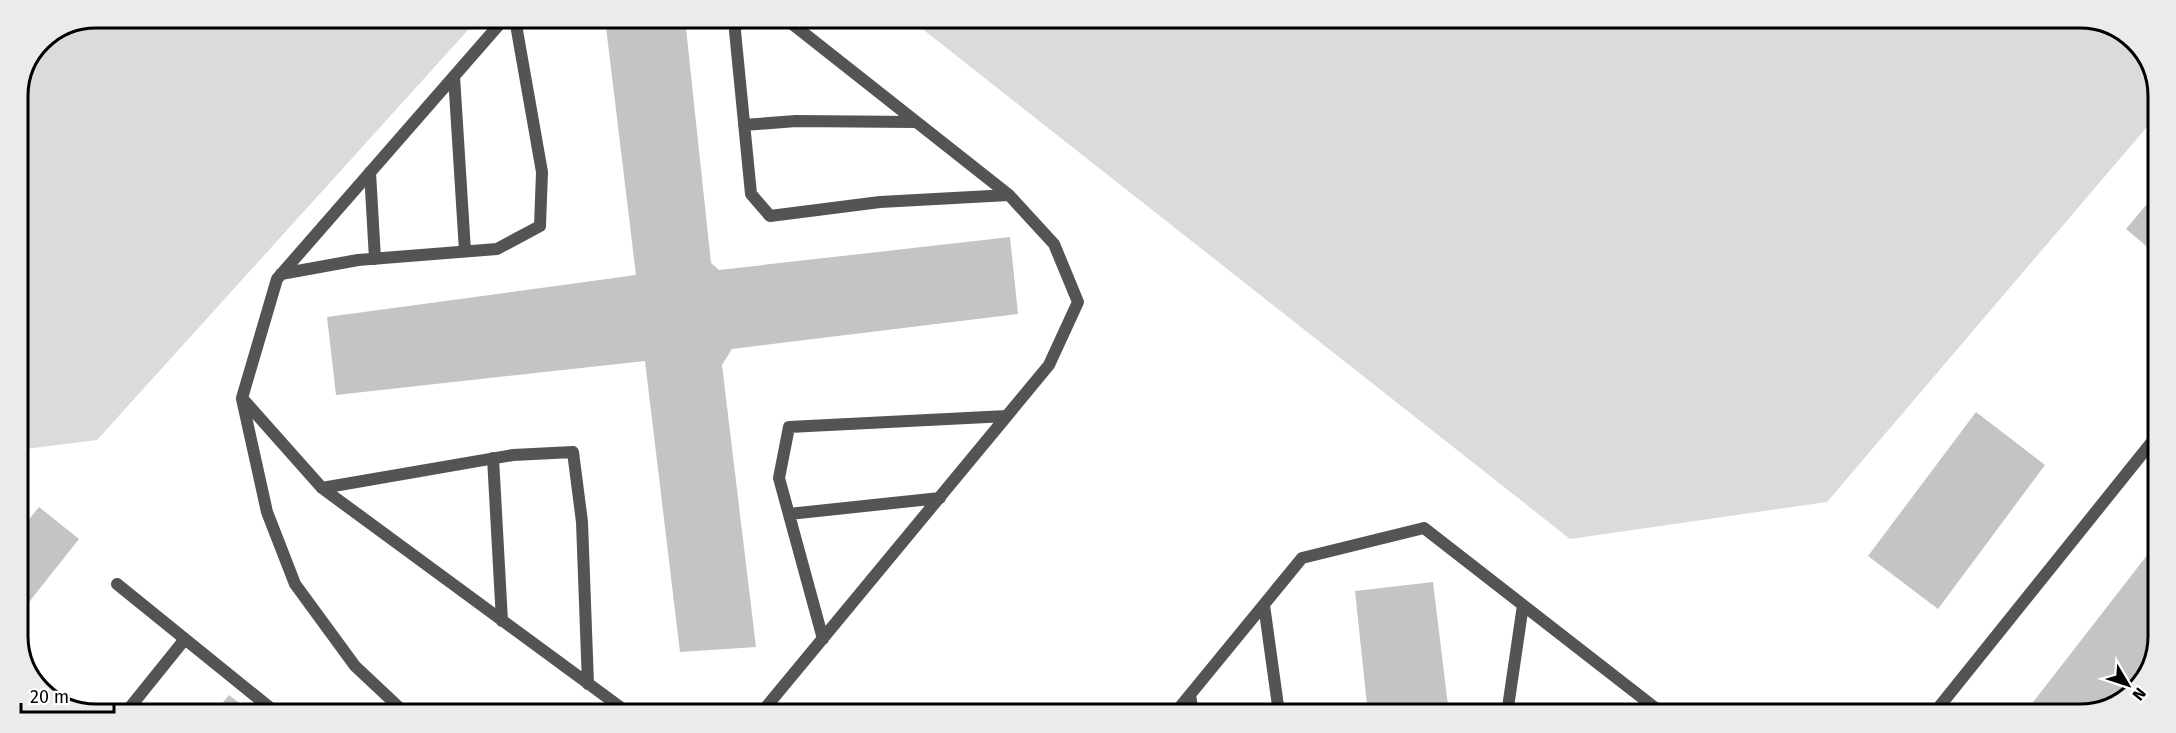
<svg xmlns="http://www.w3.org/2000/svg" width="2176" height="733" font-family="'Fira Sans',sans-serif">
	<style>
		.green { fill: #dbdbdb }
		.building { fill: #c4c4c4 }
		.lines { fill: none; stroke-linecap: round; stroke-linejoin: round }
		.service { stroke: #545454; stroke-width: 12 }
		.rim { fill: none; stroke: #000; stroke-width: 3 }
	</style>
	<rect width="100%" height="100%" fill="#fff"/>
	<!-- green -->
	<path class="green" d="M96,18L478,19L97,440L18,450V91L41,41Z
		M911,20L2105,22L2142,48L2158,91V114L1827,502L1570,539Z"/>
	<!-- building -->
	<path class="building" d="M605,19H685L711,263L719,270L1010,237L1018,314L732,349L722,365L756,647L680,652L645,361L336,395L327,317L636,275Z
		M2157,192V255L2126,229Z
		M1976,412L2045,465L1938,609L1868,556Z
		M39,507L79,539L18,616V533Z
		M2148,554L2155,559L2154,662L2127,699L2080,715H2023Z
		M1433,582L1449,714H1368L1355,591Z
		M229,695L250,711H216Z"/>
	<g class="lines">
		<!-- service -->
		<path class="service" d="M504,19L277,279L242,398L322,488L627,712
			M737,19L735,31L751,194L770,216L880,202L1009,195
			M454,76L465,251
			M744,125L796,121L915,122
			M370,172L375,259
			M281,274L358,260L497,249L540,226L542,172L515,19
			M242,399L267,512L295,584L355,666L404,712
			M493,458L502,621
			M322,488L513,455L573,452L582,522L588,684
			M789,514L940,498
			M117,584L274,711
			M1264,605L1279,713
			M823,639L779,478L789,427L1007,416
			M1190,695L1193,713
			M127,711L185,639
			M762,712L1049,365L1078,302L1054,244L1009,195L786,19
			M1935,712L2155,438
			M1175,713L1302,558L1424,528L1663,714
			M1507,714L1523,605"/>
	</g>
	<!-- crop -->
	<path d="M0 0H2176V733H0ZM96 28H2080A68 68 0 0 1 2148 96V636A68 68 0 0 1 2080 704H96A68 68 0 0 1 28 636V96A68 68 0 0 1 96 28Z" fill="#ebebeb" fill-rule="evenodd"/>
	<path class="rim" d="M96 28H2080A68 68 0 0 1 2148 96V636A68 68 0 0 1 2080 704H96A68 68 0 0 1 28 636V96A68 68 0 0 1 96 28Z"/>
	<!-- north arrow -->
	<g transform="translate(2128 685) rotate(129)" stroke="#ffffff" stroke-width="4.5" paint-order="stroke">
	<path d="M0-4.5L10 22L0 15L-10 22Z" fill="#000000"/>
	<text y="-9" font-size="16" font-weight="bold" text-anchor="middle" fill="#000000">N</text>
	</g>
	<!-- scale -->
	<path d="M21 703v9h93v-9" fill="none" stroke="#000000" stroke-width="3"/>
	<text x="30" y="703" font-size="18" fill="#000000" stroke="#ffffff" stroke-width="4.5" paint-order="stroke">20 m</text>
</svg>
